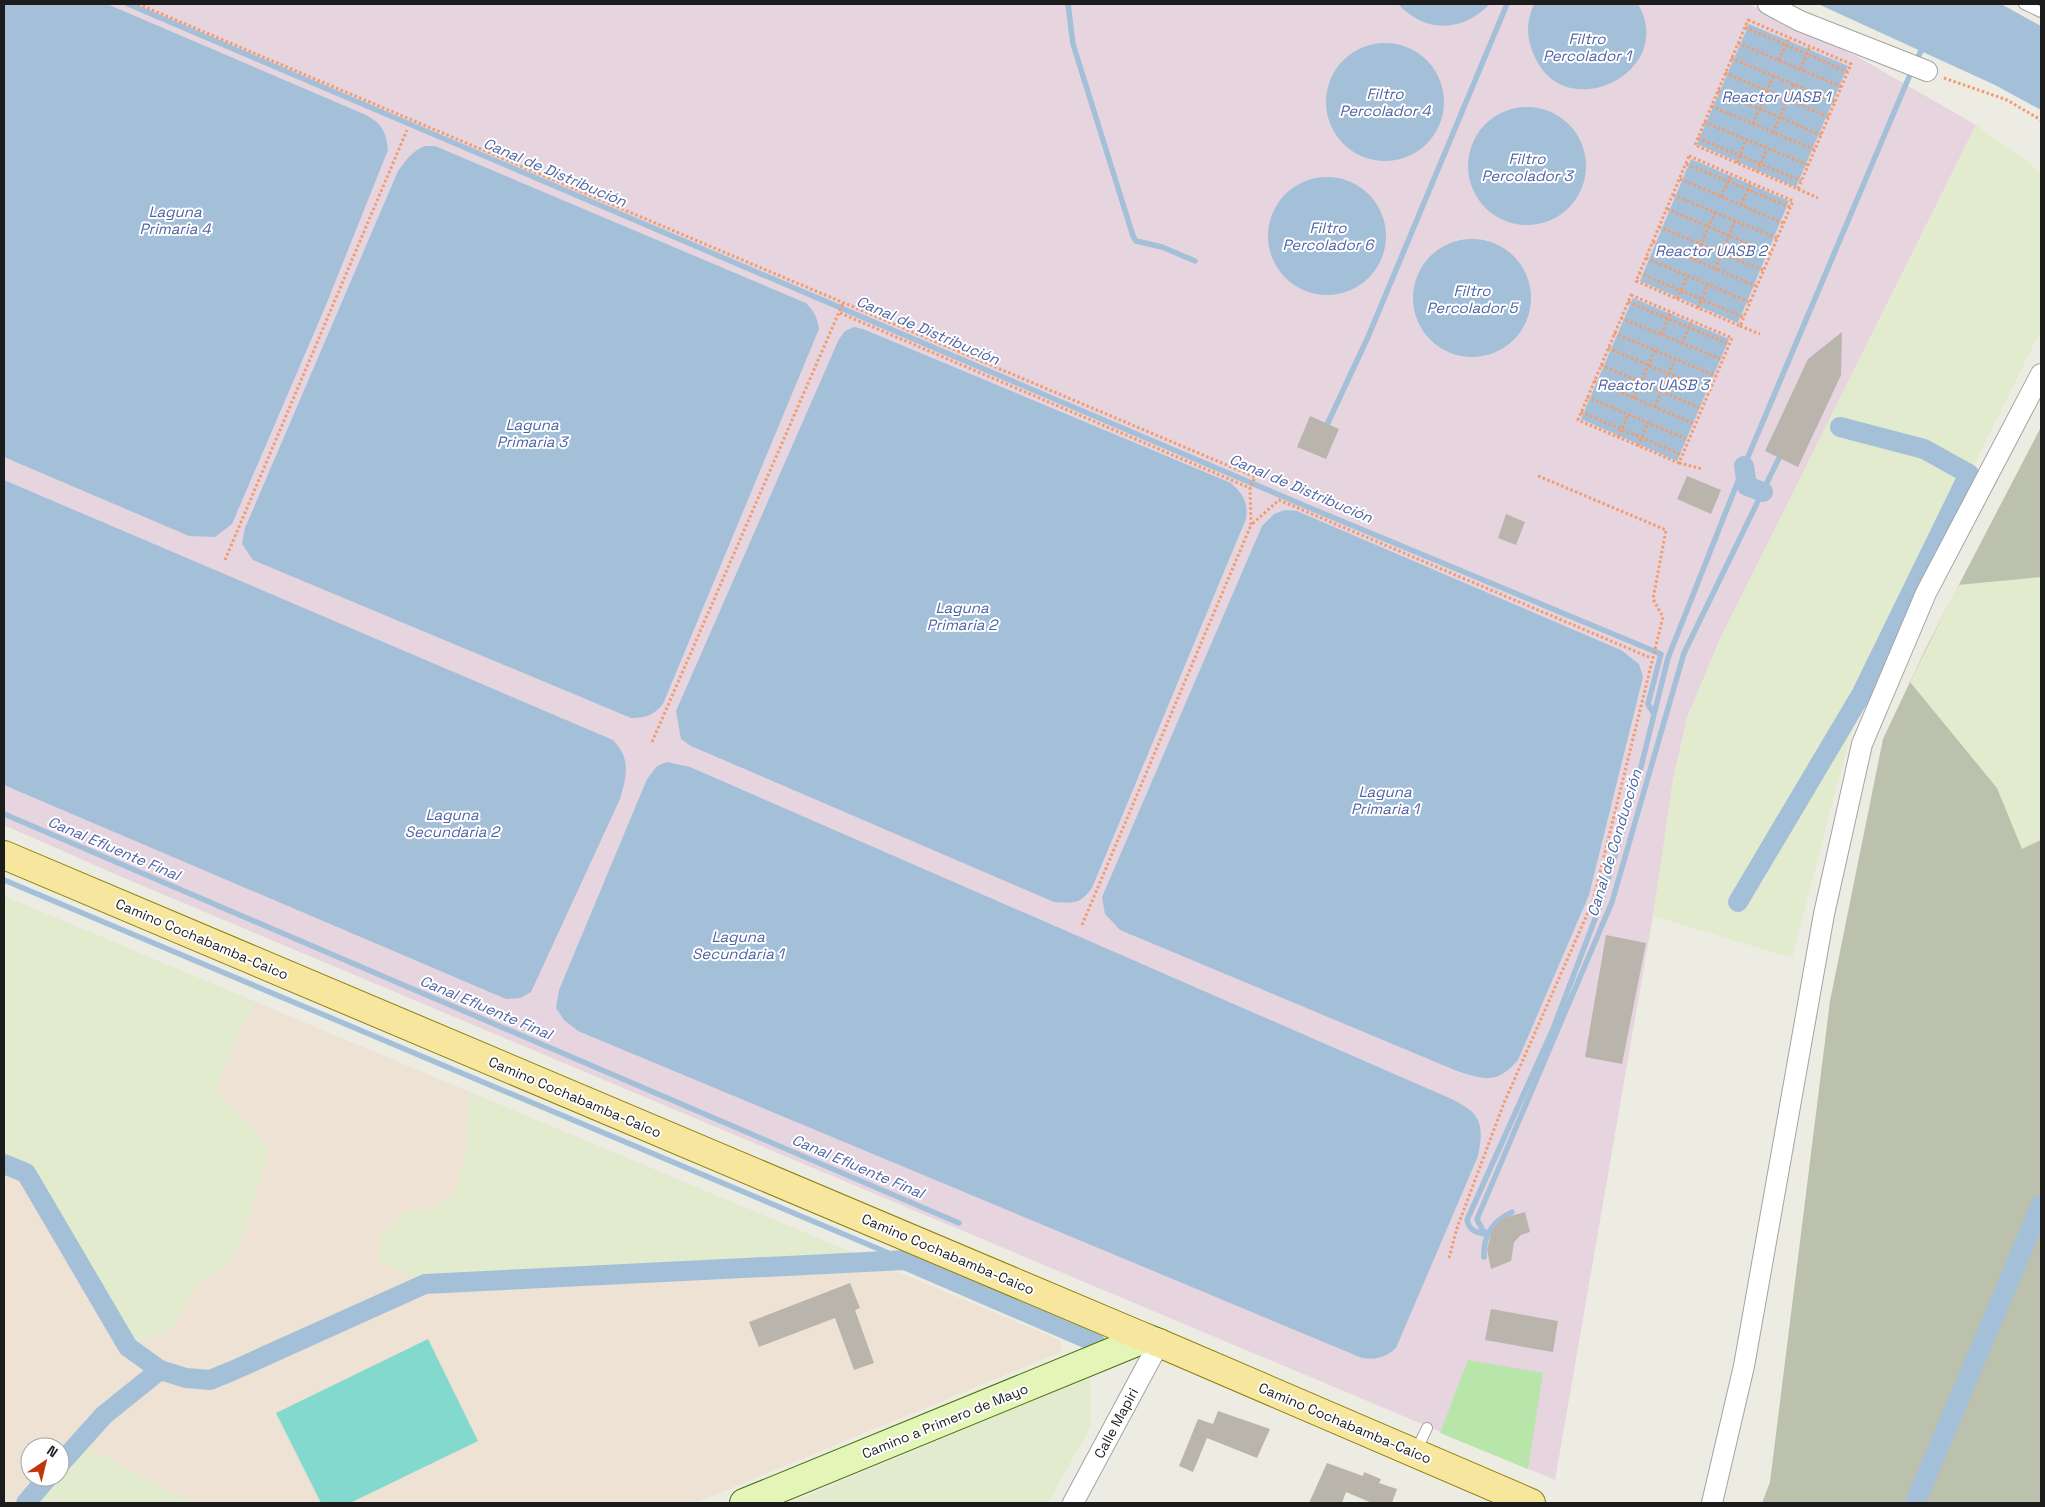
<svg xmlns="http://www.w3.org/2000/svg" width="2045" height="1507" font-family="'Space Grotesk',sans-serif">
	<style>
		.industrial { fill: #e6d4de }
		.military { fill: #eee2d5; fill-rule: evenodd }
		.construction { fill: #bcc1ae }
		.farmland { fill: #e2ebce }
		.grass { fill: #b8e5aa }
		.pitch { fill: #83d9cd }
		.water { fill: #a4c0d9 }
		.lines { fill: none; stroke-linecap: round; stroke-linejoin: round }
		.stream { stroke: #a4c0d9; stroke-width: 5.5 }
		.canal { stroke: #a4c0d9; stroke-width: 20 }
		.building { fill: #b9b5ac }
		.lane-casing { stroke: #a3a3a3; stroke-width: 12 }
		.street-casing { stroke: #a3a3a3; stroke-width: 22 }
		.secondary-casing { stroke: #496c0a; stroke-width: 30 }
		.primary-casing { stroke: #8d8107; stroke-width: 30 }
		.path { stroke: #f29c6e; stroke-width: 3; stroke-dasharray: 2.5 2.5; stroke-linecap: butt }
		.lane { stroke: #fff; stroke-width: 10 }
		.street { stroke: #fff; stroke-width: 20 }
		.secondary { stroke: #e3f6b7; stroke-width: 28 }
		.primary { stroke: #f7e69d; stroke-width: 28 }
		.path-bridge { stroke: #f29c6e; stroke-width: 3; stroke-dasharray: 2.5 2.5; stroke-linecap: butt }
		.labels { text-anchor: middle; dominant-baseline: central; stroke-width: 4; stroke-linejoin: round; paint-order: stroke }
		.street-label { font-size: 14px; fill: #1c1c1c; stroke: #fff }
		.water-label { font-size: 15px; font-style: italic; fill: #4e64a6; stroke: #fff }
	</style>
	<rect width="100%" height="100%" fill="#edece2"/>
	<!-- industrial -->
	<path class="industrial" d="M4,4H1749L1858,57L1976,125L1719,641L1687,718L1673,780L1658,886L1555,1480L124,878L4,825Z"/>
	<!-- military -->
	<path class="military" d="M4,896L1060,1340L1061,1352L695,1503H4ZM30,1447H60V1477H30Z"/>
	<!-- construction -->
	<path class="construction" d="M2041,427V1503H1762L1770,1482L1830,1001L1883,739L1927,646Z"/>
	<!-- farmland -->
	<path class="farmland" d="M1976,125L2041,172V330L1884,646L1855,717L1792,958L1653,916L1673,780L1687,718L1719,641Z
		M2041,577V840L2022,849L1997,788L1910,682L1958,585Z
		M4,896L256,1002L235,1040L216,1089L270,1149L244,1234L228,1266L198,1283L172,1328L128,1347L26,1173L4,1164Z
		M469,1092L875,1262L425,1284L379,1261L381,1236L405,1212L438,1206L456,1192L466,1153Z
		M1090,1376L1091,1426L1048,1503H790Z
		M79,1443L193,1503H26L48,1477H60V1464Z"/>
	<!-- grass -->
	<path class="grass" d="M1468,1360L1543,1373L1528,1469L1440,1433Z"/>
	<!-- pitch -->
	<path class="pitch" d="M428,1339L478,1441L350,1503H321L276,1413Z"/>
	<!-- water -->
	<path class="water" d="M4,4H107L366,115C382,124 386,131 388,150L326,305L232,524L215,537L189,536L4,457Z
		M1398,4H1490C1462,32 1426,34 1398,4Z
		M1534,4H1638C1678,72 1564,128 1534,55C1526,38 1526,21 1534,4Z
		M1818,4H2001L2041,26V110L1995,85Z
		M1749,24L1848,66L1796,187L1697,144Z
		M1326 102a59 59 0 1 1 118 0a59 59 0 1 1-118 0Z
		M1468 166a59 59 0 1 1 118 0a59 59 0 1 1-118 0Z
		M425,146H435L806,303C814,311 817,317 819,329L663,704C654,715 646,718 631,718L253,560L242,544L245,528L398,171C406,160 412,151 425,146Z
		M1691,159L1789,201L1738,323L1640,281Z
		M1268 236a59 59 0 1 1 118 0a59 59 0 1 1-118 0Z
		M1413 298a59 59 0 1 1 118 0a59 59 0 1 1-118 0Z
		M1633,298L1729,339L1677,461L1581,419Z
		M854,327L863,329L1231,483C1244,495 1248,502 1246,519L1092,888C1079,905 1074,903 1054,902L691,746L681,739L676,711L839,339L845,331Z
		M4,480L613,740C631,759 627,775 620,799L531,992L520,998L506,999L4,785Z
		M1285,510L1297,511L1621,650L1639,664L1643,677L1589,895L1518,1060C1497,1084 1486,1080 1457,1071L1120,930L1105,914L1102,897L1262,526L1274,514Z
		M667,762L690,767L1447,1097C1480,1112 1485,1121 1478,1156L1396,1348C1384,1358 1377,1360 1362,1358L578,1031L564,1020L556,1008L559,990L647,779L657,766Z"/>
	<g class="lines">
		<!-- stream -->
		<path class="stream" d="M128,4L1303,505L1661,654L1648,704L1654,714
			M1068,4L1073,44L1133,236L1136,241L1162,247L1195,261
			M1919,55L1924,44
			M1325,429L1368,337L1507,4
			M4,814L959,1223
			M4,880L905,1260
			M1488,1233L1483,1231L1477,1219L1612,902L1684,653L1779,458
			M1485,1234C1476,1233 1469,1230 1467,1220L1553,1029L1600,906L1639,775L1668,658L1744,466L1909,77
			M1484,1257C1483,1235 1493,1221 1512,1212"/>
		<!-- canal -->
		<path class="canal" d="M1744,466L1747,486L1763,492
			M1738,902L1862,693L1969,474L1924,449L1840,427
			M4,1164L26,1173L128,1347L160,1370L186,1378L210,1380L232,1371L425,1284L905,1260L1095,1342
			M60,1464L104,1415L160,1370
			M26,1503L48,1477
			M1915,1503L2041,1205"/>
	</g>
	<!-- building -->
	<path class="building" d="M1842,332L1841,375L1798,467L1765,451L1808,359Z
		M1310,416L1339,429L1326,459L1297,447Z
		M1687,476L1721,490L1711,514L1677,499Z
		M1506,514L1525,522L1516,545L1498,538Z
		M1606,935L1646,943L1622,1064L1585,1057Z
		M1525,1212L1530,1232L1521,1235L1514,1242L1511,1261L1491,1269L1487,1250L1492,1230L1499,1222L1507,1217Z
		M850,1283L860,1308L855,1310L874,1363L854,1370L835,1318L759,1347L749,1322Z
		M1491,1309L1558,1321L1553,1352L1485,1340Z
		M1218,1411L1270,1429L1257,1458L1207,1438L1193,1472L1179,1466L1198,1419L1213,1424Z
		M1327,1463L1363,1476L1364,1472L1381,1479L1379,1483L1397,1489L1392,1503H1372L1346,1492L1342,1503H1309Z"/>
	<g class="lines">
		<defs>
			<path id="lane" d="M2024,4L2041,12
				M1415,1453L1427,1428"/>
			<path id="street" d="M1768,4L1800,21L1927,71
				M1073,1503L1159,1343
				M1712,1503L1744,1366L1824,914L1862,744L1926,593L2041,374"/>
			<path id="secondary" d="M744,1503L1146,1338L1159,1343"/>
			<path id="primary" d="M4,855L1146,1338
				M1159,1343L1531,1503"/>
		</defs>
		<!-- lane casing -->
		<use href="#lane" class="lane-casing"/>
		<!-- street casing -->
		<use href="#street" class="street-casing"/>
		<!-- secondary casing -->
		<use href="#secondary" class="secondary-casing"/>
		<!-- primary casing -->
		<use href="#primary" class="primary-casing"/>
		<!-- path -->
		<path class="path" d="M138,4L1255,477L1250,488
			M1748,20L1851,64L1798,189L1695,145Z
			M1745,27L1848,72
			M1738,43L1842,87
			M1731,58L1835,102
			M1725,73L1829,117
			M1944,78L2007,100L2041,120
			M1718,91L1821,135
			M1711,106L1815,150
			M1704,122L1808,165
			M1698,138L1801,181
			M1689,156L1793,201L1740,326L1636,281Z
			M1686,164L1790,207
			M1680,179L1783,223
			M1798,189L1818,198
			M1673,195L1777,238
			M1667,209L1770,253
			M1659,227L1763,270
			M1653,242L1756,286
			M1646,258L1749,302
			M1639,273L1743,317
			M1631,295L1732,338L1679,463L1578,420Z
			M1628,302L1729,344
			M840,313L1250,488L1251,525L1279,500L1651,658
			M1621,318L1723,360
			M1740,326L1760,334
			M1614,333L1716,376
			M1608,348L1709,391
			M1601,365L1702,409
			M1594,381L1695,424
			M1587,397L1689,440
			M1581,412L1682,455
			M1679,463L1703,469
			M225,560L407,130
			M652,742L843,303
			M1082,925L1251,525
			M1449,1258L1457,1228L1504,1103L1593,901L1663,617L1653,599L1666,530L1536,475"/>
		<!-- lane -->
		<use href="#lane" class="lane"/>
		<!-- street -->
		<use href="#street" class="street"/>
		<!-- secondary -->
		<use href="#secondary" class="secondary"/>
		<!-- primary -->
		<use href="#primary" class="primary"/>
		<!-- path-bridge -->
		<path class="path-bridge" d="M1779,60L1789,38
			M1801,69L1810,46
			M1753,124L1773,76
			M1773,133L1794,84
			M1737,163L1746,140
			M1757,172L1767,149
			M1721,197L1731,174
			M1741,205L1751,183
			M1694,260L1715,212
			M1715,269L1735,221
			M1677,299L1687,276
			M1698,308L1708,284
			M1661,334L1671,312
			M1682,343L1692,321
			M1634,398L1655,350
			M1655,407L1675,359
			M1618,437L1628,414
			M1638,446L1648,422"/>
	</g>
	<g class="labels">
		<!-- street labels -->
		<g class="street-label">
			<text transform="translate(202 939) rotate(23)">Camino Cochabamba-Caico</text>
			<text transform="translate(575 1097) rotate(23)">Camino Cochabamba-Caico</text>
			<text transform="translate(948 1254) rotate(23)">Camino Cochabamba-Caico</text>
			<text transform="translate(945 1421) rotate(-22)">Camino a Primero de Mayo</text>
			<text transform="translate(1116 1423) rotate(-62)">Calle Mapiri</text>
			<text transform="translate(1345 1423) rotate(23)">Camino Cochabamba-Caico</text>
		</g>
		<!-- water labels -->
		<g class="water-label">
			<text x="1587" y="38">Filtro<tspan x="1587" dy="17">Percolador 1</tspan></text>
			<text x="1385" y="93">Filtro<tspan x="1385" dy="17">Percolador 4</tspan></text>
			<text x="1776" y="96">Reactor UASB 1</text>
			<text x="1527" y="158">Filtro<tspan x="1527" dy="17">Percolador 3</tspan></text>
			<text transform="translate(555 172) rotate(23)">Canal de Distribución</text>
			<text x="175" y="211">Laguna<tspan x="175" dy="17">Primaria 4</tspan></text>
			<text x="1328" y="227">Filtro<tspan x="1328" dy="17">Percolador 6</tspan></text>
			<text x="1711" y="250">Reactor UASB 2</text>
			<text x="1472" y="290">Filtro<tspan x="1472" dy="17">Percolador 5</tspan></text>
			<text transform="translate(928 330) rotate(23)">Canal de Distribución</text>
			<text x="1653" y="384">Reactor UASB 3</text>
			<text x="532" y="424">Laguna<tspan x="532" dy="17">Primaria 3</tspan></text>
			<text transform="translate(1301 488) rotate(23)">Canal de Distribución</text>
			<text x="962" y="607">Laguna<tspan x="962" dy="17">Primaria 2</tspan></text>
			<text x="1385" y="791">Laguna<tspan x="1385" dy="17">Primaria 1</tspan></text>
			<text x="452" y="814">Laguna<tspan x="452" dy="17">Secundaria 2</tspan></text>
			<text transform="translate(1614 843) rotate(-73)">Canal de Conducción</text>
			<text transform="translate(114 848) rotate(23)">Canal Efluente Final</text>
			<text x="738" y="936">Laguna<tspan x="738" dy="17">Secundaria 1</tspan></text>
			<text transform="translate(486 1007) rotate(23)">Canal Efluente Final</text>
			<text transform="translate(858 1166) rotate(23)">Canal Efluente Final</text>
		</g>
	</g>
	<!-- border -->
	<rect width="2045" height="1507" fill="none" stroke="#1c1c1c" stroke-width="10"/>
	<!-- north arrow -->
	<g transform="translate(45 1462) rotate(35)"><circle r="24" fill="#ffffff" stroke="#a4a4a4"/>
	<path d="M0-4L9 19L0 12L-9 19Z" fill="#be360a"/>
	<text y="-8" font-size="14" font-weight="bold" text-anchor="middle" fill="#1c1c1c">N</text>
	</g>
</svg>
